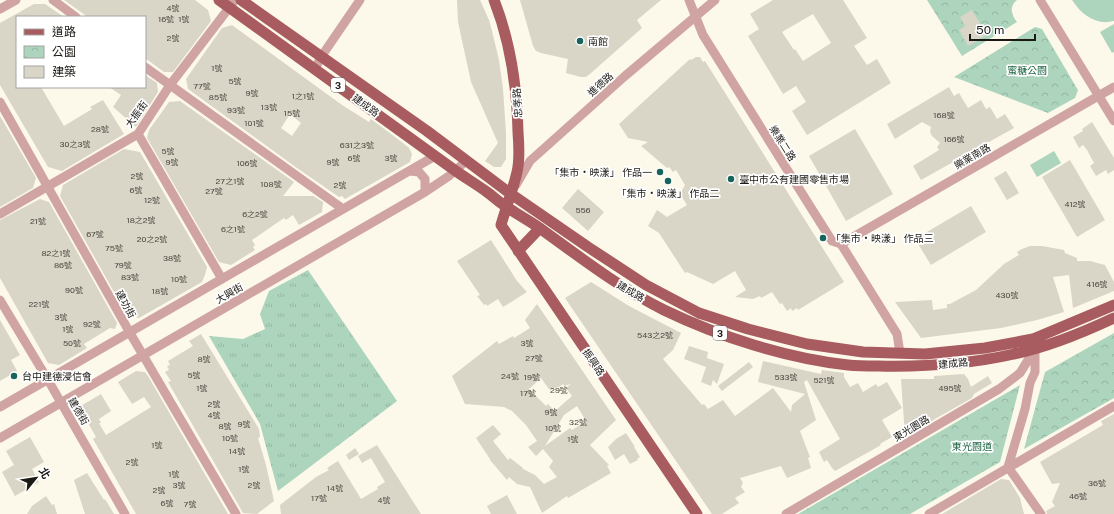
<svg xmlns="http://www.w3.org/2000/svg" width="1114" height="514" font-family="'Public Sans','Noto Sans TC',sans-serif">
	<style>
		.grass { fill: url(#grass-tufts) }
		.park { fill: url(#park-crowns) }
		.garden { fill: #add5be }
		.building { fill: #d9d5c7; fill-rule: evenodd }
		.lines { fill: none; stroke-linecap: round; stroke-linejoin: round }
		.minor { stroke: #d1a4a4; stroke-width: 9 }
		.major { stroke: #a95c5f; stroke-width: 11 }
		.poi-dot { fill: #17645e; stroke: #fff; stroke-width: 1.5 }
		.labels { text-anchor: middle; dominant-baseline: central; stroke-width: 3.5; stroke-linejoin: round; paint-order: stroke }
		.number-label { font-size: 8px; fill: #4a4841 }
		.shield { fill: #fff; stroke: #5f5e5a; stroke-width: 1 }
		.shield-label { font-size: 9px; font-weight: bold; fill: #1b1914 }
		.poi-label { font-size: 10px; fill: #1b1914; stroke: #fff; text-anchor: start }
		.park-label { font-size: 10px; fill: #1d6544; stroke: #fff }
		.street-label { font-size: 10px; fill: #1b1914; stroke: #fff }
	</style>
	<defs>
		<pattern id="grass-tufts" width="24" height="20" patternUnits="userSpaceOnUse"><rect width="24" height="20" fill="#add5be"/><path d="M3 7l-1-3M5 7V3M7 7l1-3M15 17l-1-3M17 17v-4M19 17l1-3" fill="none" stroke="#94b6a2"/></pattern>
		<pattern id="park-crowns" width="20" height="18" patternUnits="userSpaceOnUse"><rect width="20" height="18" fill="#add5be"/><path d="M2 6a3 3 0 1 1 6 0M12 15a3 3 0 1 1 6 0" fill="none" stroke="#94b6a2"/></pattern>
	</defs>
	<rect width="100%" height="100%" fill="#fcf9ea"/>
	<!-- grass -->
	<path class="grass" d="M308,270L397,401L278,491L260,424L209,336L243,339L265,329L260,314L269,291Z"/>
	<!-- park -->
	<path class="park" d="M927,0H1017C1009,6 1011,15 1017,22L962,56Z
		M1035,27L1042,29L1078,90L1075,98L1048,113L954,77Z
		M1114,333V398L1024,449L1045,372Z
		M1020,385L1000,462L910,514H798Z"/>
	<!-- garden -->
	<path class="garden" d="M1072,0H1114V21C1096,26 1081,14 1072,0Z
		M1114,24V52L1112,53L1100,32Z
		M1054,151L1061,163L1037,177L1030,165Z"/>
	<!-- building -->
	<path class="building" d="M64,0H195L208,10L211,21L173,72H164L145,58V17H88Z
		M457,0H480L489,20L492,31L499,60L503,89L506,133V159L501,167H494L485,161L498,143L471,82L458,22Z
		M520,0H661L637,20L642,28L591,73L586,77H581L566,73L568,59L541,53L536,51L533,46Z
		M773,0H843L867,38L854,46L867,65L877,59L891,83L807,135L792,111L806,102L796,86L783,94L748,36L759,29L750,14ZM813,14L831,43L803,61L795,49L794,50L782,32Z
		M34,4H45L64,17H17V87H41L64,126L92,109L90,107L103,100L124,134L62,171L48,167L0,85V23Z
		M972,10L987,35L968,46L959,30L965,26L960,17Z
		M232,25L342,105L369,122L371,119L403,143L409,148L412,154L410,162L345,199L342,196L339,197L297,168L188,89L186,79L222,28ZM290,114L301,123L292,136L281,128Z
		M696,57H700L703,62L705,61L844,282L798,310L797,308L792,311L791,308L787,311L782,303L780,304L772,292L761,298L760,296L753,299L735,297L746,290L735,271L713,284L687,272L685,273L659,233L648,226L657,210L667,217L687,205L680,194L685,185L676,170L673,172L669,167L667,168L641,146L648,142L628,138L619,124L690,59L691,60Z
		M145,75L157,83L158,92L136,127L113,107L121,95L109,87H145Z
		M949,87L954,96L959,93L968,108L981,100L986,109L990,107L997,119L1005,114L1014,128L921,180L913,166L939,150L937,147L940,143L932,136L930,132L931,127L922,122L895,139L887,124Z
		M180,101L294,182L283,196H313L323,202L322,212L299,225L293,215L286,220L284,218L252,240L255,245L253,247L255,250L231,265L219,262L147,138L149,130L169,102Z
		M0,116L36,178L33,188L0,207Z
		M1092,122L1114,158V170L1108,174L1106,170L1096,176L1090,166L1094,163L1087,150L1083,145L1079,148L1073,137L1083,131L1082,129Z
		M855,129L893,194L846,221L809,156Z
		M124,149L140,152L207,267L205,275L202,282L139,318L127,315L60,196L63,185Z
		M1070,160L1105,220L1077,237L1042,177Z
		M1006,171L1019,193L1007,200L994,178Z
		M578,189L604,212L588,231L562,208Z
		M40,199L49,202L117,323L115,329L110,328L84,344L87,348L59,365L48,363L0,278V220Z
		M971,206L986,232L931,265L915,239Z
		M491,240L517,281L527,292L503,307L498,299L487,306L486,304L484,305L477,296L480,295L457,261Z
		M1030,246H1042L1064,250L1065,253L1077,258V261H1090L1105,265L1114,282V291L1073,308L1069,275L1053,277L1064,312L1037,320L1001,328L921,338L895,302L932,300L933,310L947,308V304H950L976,290L1004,264L1019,255L1017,252L1022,249Z
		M591,282L629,306L681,333L673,350L663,359L702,405L704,404L708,409L723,400L735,416L773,388L791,412L792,405L805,394L758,382L763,361L821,374L822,370L844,373V377L850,387L858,383L863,392L876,384L878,387L887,382L902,408L882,420L892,437L880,444L881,445L835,471L832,468L827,460L824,462L819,452L840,439L807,380L804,382L816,420L800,431L810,457L808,458L811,468L787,478L781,466L740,478L743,483L741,487L745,492L735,498L739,503L722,514H712L565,298Z
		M537,304L616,420L590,445L609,465L607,466L611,473L568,498L567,496L542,513L530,487L517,484L509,477L507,480L490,460V459L476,438L493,425L501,434L493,441L508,460L510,458L523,468V469L535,475L544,484L557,477L549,467L553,461L543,449L536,456L528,447L537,441L526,425L512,411L504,407L465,404L452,376L497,341L499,344L513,336L514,338L530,328L525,320ZM541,378L549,389L559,387L563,384L564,386L571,384L566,388L572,396L555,411L548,404L546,406L529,389ZM577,406L586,421L572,430L570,428L545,446L564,415Z
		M0,320L20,355L11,360L17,371L0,381Z
		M201,334L259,429L260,437L258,438L266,465L274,501L257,514L243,513L168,382L171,381L165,372L169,370L167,366L170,365L168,361L193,346L189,341Z
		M689,346L708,352L707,358L724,364L717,384L713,380L711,386L701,382L706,367L684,359Z
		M749,362L753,367L722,391L718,386Z
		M136,371L145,372L148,376L228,514H136L93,439L96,437L79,407L101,394L111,411L99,419L101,423H99L106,435L151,407L144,397L132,404L118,382Z
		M964,374L968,379L971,387L988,376L992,383L974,394L972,398L905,436L901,379H934V376Z
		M1114,414V514H1047L1046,511L1055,506L1052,502L1060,483L1052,484L1040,462L1103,425L1101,421Z
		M626,433L635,447H634L640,457L637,459L638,460L630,464L624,454L615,460L608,447L616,439Z
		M30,437L44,462L32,469L39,482L15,496L2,472L14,465L6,451Z
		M377,445L421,514H281L280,505L316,477L329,470L327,468L338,461L361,499L378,489L377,487L385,482L371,458L362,463L358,456Z
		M355,448L359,454L349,460L346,455Z
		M87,473L104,500L105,499L114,514H85L74,480Z
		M1001,479L1009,480L1020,498L1024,514H942Z
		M507,495L517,514H491L487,506Z
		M46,496L52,505L54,504L57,514H27L32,506Z"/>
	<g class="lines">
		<!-- minor -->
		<path class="minor" d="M53,0L76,17
			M689,0L703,35L813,211L832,241L841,244L897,334L900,353
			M1040,0L1114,121
			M0,9L16,0
			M145,67L343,209
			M315,69L321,57L360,0
			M0,102L130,333L236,514
			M138,134L222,279
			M410,171L419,172L425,179V192
			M516,185L530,161L625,76L715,0
			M0,214L138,134L170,85L235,0
			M841,244L1114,87
			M0,300L48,380L125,514
			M1035,348V372L1030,383L1025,409L1008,467L1041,514
			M0,407L435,156
			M0,438L425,192L449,176L466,161
			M786,514L999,389L1020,373L1035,349
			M929,514L1114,406"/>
		<!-- major -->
		<path class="major" d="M219,0C297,56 375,112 453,169C464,177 476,184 487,192C494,197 500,203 507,207C518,215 530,221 541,229C581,258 620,288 664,310C720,337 786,358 848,365C858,366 868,366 878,366C923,367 970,364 1014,354C1049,347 1082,333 1114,318
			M241,0L427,131L511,194L588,247L646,285L699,313L748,329L807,344L863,352L925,354L985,348L1033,339L1114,305
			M494,0C511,43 517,87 518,132C519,145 520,160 517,172C513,190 506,207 501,225L697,514
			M518,251L540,228"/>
	</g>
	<!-- markers -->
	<g class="poi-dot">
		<circle cx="580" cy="41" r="4"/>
		<circle cx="660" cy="172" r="4"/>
		<circle cx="731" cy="179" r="4"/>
		<circle cx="668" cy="181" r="4"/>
		<circle cx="823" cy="238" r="4"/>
		<circle cx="14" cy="376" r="4"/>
	</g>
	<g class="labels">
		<!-- number labels -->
		<g class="number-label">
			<text x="173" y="8">4號</text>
			<text x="166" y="19">16號</text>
			<text x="184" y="19">1號</text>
			<text x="173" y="38">2號</text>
			<text x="217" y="68">1號</text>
			<text x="235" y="81">5號</text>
			<text x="202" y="86">77號</text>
			<text x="252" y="93">9號</text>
			<text x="303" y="96">1之1號</text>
			<text x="218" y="97">85號</text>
			<text x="269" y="107">13號</text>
			<text x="236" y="110">93號</text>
			<text x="292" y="113">15號</text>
			<text x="944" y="115">168號</text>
			<text x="254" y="123">101號</text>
			<text x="100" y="129">28號</text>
			<text x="954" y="139">166號</text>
			<text x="75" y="144">30之3號</text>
			<text x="357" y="145">631之3號</text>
			<text x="168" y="151">5號</text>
			<text x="354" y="158">6號</text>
			<text x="391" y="158">3號</text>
			<text x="172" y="162">9號</text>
			<text x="333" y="162">9號</text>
			<text x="247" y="163">106號</text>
			<text x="137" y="176">2號</text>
			<text x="230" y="181">27之1號</text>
			<text x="271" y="184">108號</text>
			<text x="340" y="185">2號</text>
			<text x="136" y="190">6號</text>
			<text x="214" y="191">27號</text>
			<text x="152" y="200">12號</text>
			<text x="1075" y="204">412號</text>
			<text x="583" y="210">556</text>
			<text x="255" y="214">6之2號</text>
			<text x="141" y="220">18之2號</text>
			<text x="38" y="221">21號</text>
			<text x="233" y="229">6之1號</text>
			<text x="95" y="234">67號</text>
			<text x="152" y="239">20之2號</text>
			<text x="114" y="248">75號</text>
			<text x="56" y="253">82之1號</text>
			<text x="172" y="258">38號</text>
			<text x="63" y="265">86號</text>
			<text x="123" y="265">79號</text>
			<text x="130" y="277">83號</text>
			<text x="179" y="279">10號</text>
			<text x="1097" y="284">416號</text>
			<text x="74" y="290">90號</text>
			<text x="160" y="291">18號</text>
			<text x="1007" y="295">430號</text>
			<text x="39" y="304">221號</text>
			<text x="61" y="317">3號</text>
			<text x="92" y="324">92號</text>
			<text x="68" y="329">1號</text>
			<text x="655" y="335">543之2號</text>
			<text x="72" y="343">50號</text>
			<text x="527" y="343">3號</text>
			<text x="534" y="358">27號</text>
			<text x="204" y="359">8號</text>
			<text x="194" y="375">5號</text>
			<text x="510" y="376">24號</text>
			<text x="532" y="377">19號</text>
			<text x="786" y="377">533號</text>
			<text x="824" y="380">521號</text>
			<text x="202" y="388">1號</text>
			<text x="950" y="388">495號</text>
			<text x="559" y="390">29號</text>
			<text x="528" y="393">17號</text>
			<text x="214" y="404">2號</text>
			<text x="551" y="412">9號</text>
			<text x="214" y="415">4號</text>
			<text x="578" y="422">32號</text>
			<text x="244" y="424">9號</text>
			<text x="225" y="426">8號</text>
			<text x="553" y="428">10號</text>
			<text x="230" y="438">10號</text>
			<text x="573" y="439">1號</text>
			<text x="157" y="445">1號</text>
			<text x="237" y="451">14號</text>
			<text x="132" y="462">2號</text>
			<text x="244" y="469">1號</text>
			<text x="174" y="474">1號</text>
			<text x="1097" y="483">36號</text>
			<text x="179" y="485">3號</text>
			<text x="254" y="485">2號</text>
			<text x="335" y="488">14號</text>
			<text x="159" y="490">2號</text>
			<text x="1078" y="496">46號</text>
			<text x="319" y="498">17號</text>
			<text x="384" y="500">4號</text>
			<text x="167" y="503">6號</text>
			<text x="190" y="504">7號</text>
		</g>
		<!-- shield labels -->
		<g class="shield">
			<rect x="331" y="78" width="14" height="14" rx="3"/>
			<rect x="713" y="326" width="14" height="14" rx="3"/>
		</g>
		<g class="shield-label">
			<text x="338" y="85">3</text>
			<text x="720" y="333">3</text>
		</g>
		<!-- poi labels -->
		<g class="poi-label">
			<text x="588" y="41">南館</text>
			<text x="652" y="172" text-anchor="end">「集市‧映漾」 作品一</text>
			<text x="739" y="179">臺中市公有建國零售市場</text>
			<text x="668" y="193" text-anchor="middle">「集市‧映漾」 作品二</text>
			<text x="831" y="238">「集市‧映漾」 作品三</text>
			<text x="22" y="376">台中建德浸信會</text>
		</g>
		<!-- park labels -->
		<g class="park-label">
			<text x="1027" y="70">蜜糖公園</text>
			<text x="972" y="446">東光園道</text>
		</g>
		<!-- street labels -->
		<g class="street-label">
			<text transform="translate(600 84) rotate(-42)">進德路</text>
			<text transform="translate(517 103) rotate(-94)">忠孝路</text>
			<text transform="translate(366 105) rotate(36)">建成路</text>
			<text transform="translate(136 114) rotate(-54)">大振街</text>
			<text transform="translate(783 143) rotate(58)">樂業二路</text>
			<text transform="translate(972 156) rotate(-30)">樂業南路</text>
			<text transform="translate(631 291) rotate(30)">建成路</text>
			<text transform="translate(229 293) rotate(-30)">大興街</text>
			<text transform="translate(126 304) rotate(61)">建功街</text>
			<text transform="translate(594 362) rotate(56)">振興路</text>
			<text transform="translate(953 363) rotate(-6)">建成路</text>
			<text transform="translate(79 411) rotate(60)">建德街</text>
			<text transform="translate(911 428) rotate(-31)">東光園路</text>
		</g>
	</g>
	<!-- legend -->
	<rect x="16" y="16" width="130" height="72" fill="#ffffff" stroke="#a4a3a1"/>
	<rect x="24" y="29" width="20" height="6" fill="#a95c5f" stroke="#a4a3a1"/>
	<text x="52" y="36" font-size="12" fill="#1b1914">道路</text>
	<rect x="24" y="46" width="20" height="12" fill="url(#park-crowns)" stroke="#a4a3a1"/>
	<text x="52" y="56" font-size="12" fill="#1b1914">公園</text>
	<rect x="24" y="66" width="20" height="12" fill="#d9d5c7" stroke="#a4a3a1"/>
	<text x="52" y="76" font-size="12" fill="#1b1914">建築</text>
	<!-- north arrow -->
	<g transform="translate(36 478) rotate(60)" stroke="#ffffff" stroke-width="3" paint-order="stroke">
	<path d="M0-3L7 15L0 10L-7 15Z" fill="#1b1914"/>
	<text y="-6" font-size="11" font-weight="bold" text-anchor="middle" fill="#1b1914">北</text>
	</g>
	<!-- scale -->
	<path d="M970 34v6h65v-6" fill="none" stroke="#1b1914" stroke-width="2"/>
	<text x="976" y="34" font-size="12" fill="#1b1914" stroke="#ffffff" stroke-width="3" paint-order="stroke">50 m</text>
</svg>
